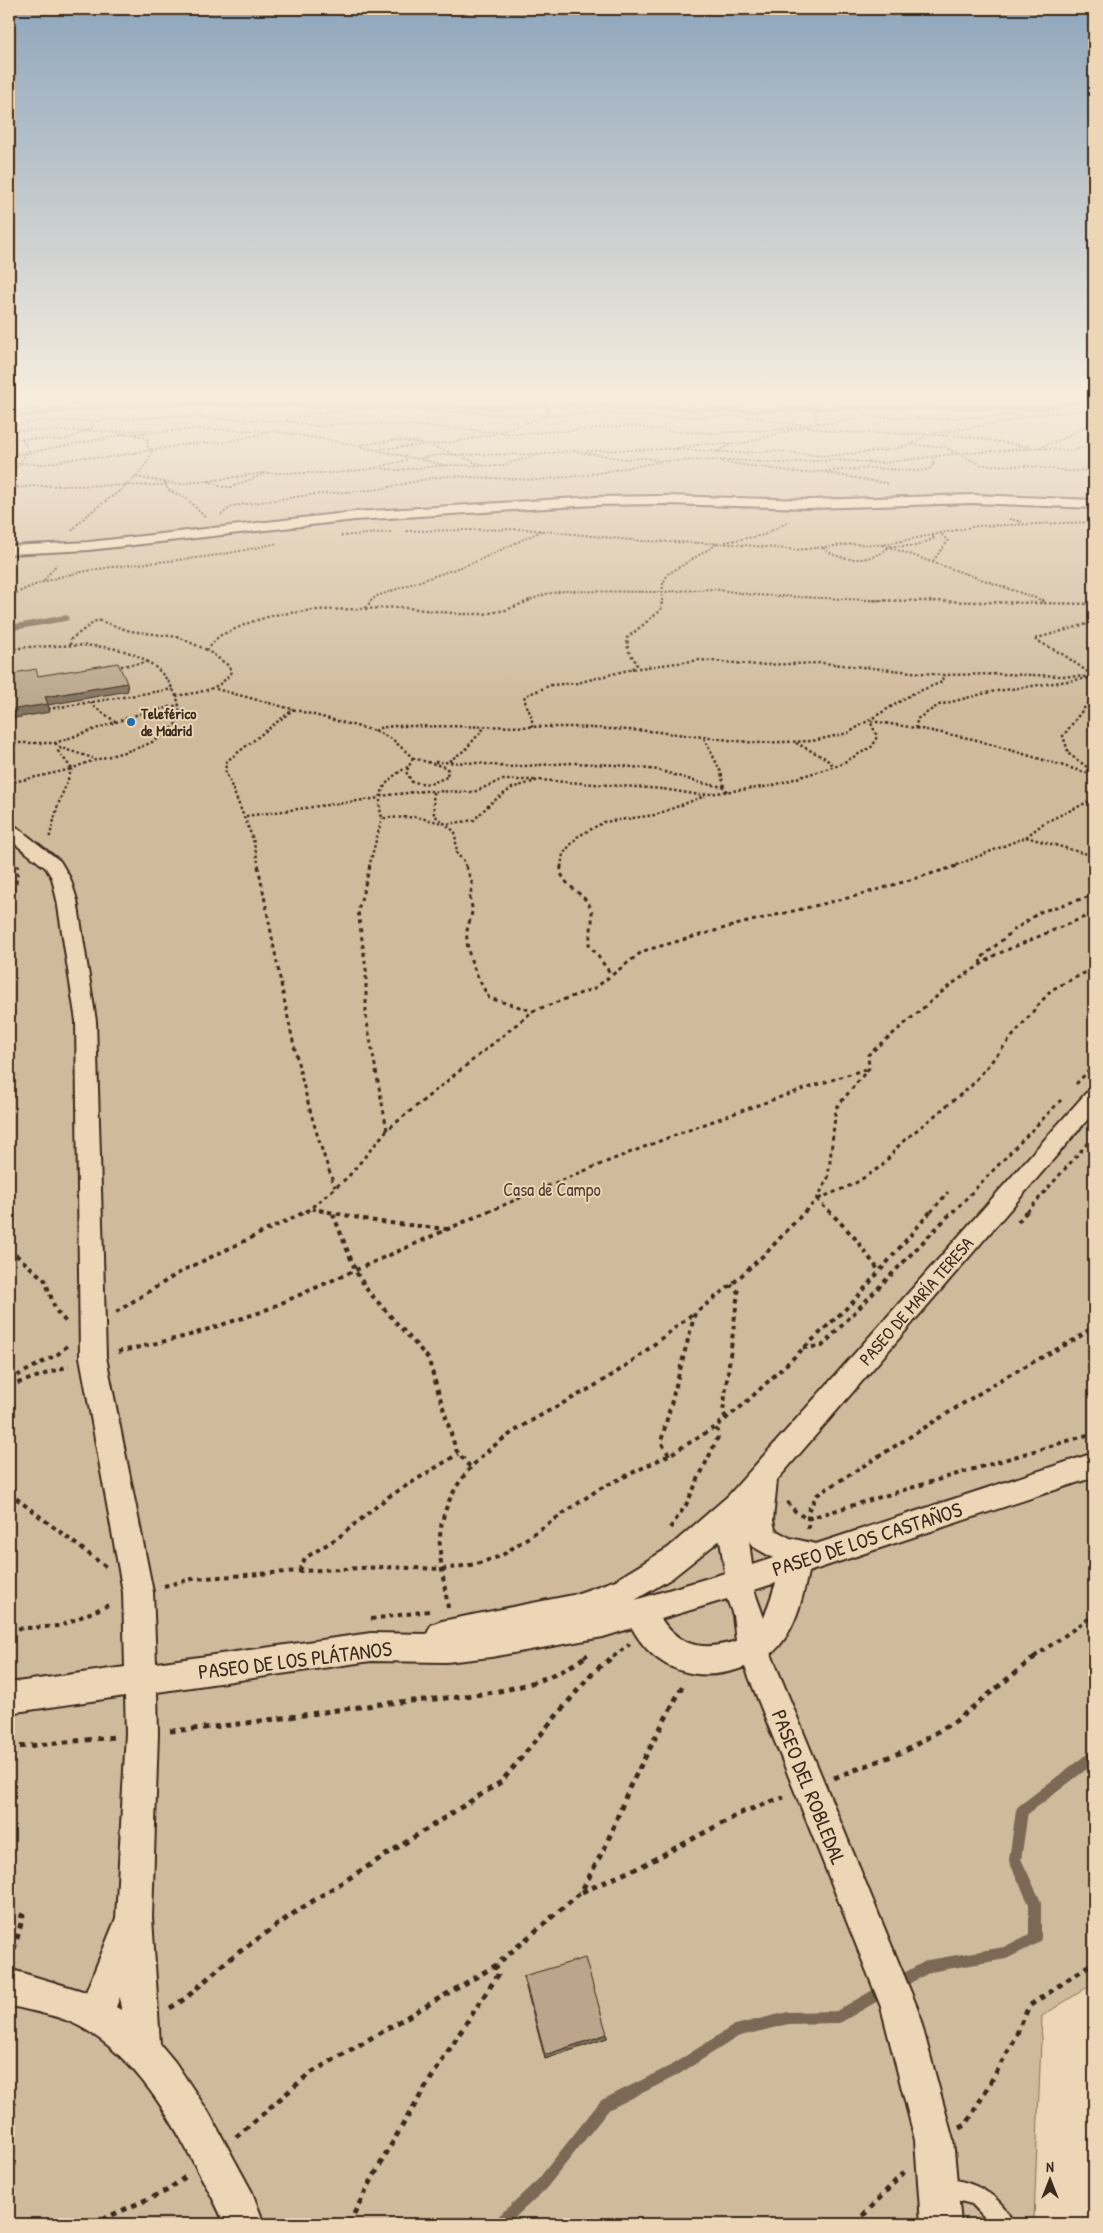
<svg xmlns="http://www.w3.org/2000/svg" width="1103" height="2233" font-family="'Patrick Hand',sans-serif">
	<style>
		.green { fill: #d0ba9c; stroke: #86725d }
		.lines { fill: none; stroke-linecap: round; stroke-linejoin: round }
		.stream-far2 { stroke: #7c6855; stroke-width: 4.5 }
		.stream-far1 { stroke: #7c6855; stroke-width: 5.5 }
		.stream { stroke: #7c6855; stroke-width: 12 }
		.service-casing { stroke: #3b2a1e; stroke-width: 4 }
		.minor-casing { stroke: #3b2a1e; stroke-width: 4 }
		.path-far4 { stroke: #3b2a1e; stroke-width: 2; stroke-dasharray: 2 2; stroke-linecap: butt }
		.path-far3 { stroke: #3b2a1e; stroke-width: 2.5; stroke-dasharray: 2.5 2.5; stroke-linecap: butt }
		.path-far2 { stroke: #3b2a1e; stroke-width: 3; stroke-dasharray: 4 4; stroke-linecap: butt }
		.path-far1 { stroke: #3b2a1e; stroke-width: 4; stroke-dasharray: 4.5 4.5; stroke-linecap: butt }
		.path { stroke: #3b2a1e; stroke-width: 5; stroke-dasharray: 5.5 5.5; stroke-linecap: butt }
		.service { fill: #edd6b5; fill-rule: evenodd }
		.minor { fill: #edd6b5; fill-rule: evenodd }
		.wall { fill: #a18f78; stroke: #3b2a1e }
		.shaded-wall { fill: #837461; stroke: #3b2a1e }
		.building { fill: #bba68b; stroke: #3b2a1e }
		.poi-dot { fill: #1f6fb2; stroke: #edd6b5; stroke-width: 2 }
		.labels { text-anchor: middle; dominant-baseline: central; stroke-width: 4; stroke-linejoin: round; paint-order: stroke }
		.far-poi-label { font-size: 15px; font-weight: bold; fill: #3b2a1e; stroke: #edd6b5; text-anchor: start }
		.park-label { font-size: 18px; fill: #514031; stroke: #edd6b5 }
		.street-label { font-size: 18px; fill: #3b2a1e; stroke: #edd6b5 }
		.near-street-label { font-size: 21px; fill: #3b2a1e; stroke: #edd6b5 }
	</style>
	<rect width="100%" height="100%" fill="#edd6b5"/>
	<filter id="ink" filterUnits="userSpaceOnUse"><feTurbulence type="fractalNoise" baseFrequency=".02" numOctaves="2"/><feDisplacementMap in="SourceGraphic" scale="10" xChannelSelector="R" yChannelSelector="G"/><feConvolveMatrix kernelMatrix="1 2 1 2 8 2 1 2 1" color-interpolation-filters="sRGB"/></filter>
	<g filter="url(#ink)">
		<!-- green -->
		<path class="green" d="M9,395H1094V1983L1042,2016L1034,2219L1031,2224H9Z"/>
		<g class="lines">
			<!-- stream-far2 -->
			<path class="stream-far2" d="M9,417L101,407L182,404L469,407L564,405L752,411L873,407L1028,409L1067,404L1094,397"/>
			<!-- stream-far1 -->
			<path class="stream-far1" d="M9,628L66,618"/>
			<!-- stream -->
			<path class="stream" d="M898,1983L929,1966L1005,1953L1035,1938V1903L1015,1860L1022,1811L1094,1756
				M499,2224L542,2184L605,2105L673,2071L736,2031L788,2018L838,2017L885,1990"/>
			<defs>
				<path id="service" d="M943,2178C973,2181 1002,2194 1013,2224H991L972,2204L936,2195L933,2188L936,2181Z"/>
				<path id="minor" d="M973,495L1094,500V508L973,503L810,508L666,504L594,505L355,520L89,550L9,554V546L89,542L355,512L594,497L666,496L810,500Z
					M9,825L15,826L60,861L70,878L77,900L96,1021L106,1357L153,1592L156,1663L371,1633L427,1634L431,1625L442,1621L573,1595L616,1580L668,1548L728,1496L1086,1093L1094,1091V1112L777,1480L773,1520L775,1530L790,1538L816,1544L1094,1453V1477L808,1572C802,1601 794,1635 771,1654L917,2007L953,2140L961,2224H921L915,2140L881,2007L745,1667C699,1684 656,1672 632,1628L603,1637L491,1657L446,1662L371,1661L157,1692L158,1733L152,1917L160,2044L175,2062L209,2113L252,2192L264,2224H224C218,2206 208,2190 199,2173C171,2118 137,2058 81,2027C60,2015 33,2012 9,2005V1969L86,1992L116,1918L126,1733L125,1696L9,1713V1683L125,1667L123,1592L80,1357L76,1021L57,900L52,878L46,868L9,839ZM720,1540L725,1573L635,1600L672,1578ZM749,1541L752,1546L773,1558L752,1565ZM776,1583L764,1618L754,1590ZM727,1599L733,1615L736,1641C704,1651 681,1648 661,1619ZM120,1997L121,2010L116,2007Z"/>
			</defs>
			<!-- service casing -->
			<use href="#service" class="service-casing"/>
			<!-- minor casing -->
			<use href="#minor" class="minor-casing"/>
			<!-- path-far4 -->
			<path class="path-far4" d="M370,395L593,399L637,395
				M899,395L953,399L1028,395
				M1082,395L1094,397
				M492,397L502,395
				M351,399H407
				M9,405L58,400L103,399L343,398L367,395
				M352,408L367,401
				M9,414L28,409L48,410L75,405L172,402L290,403L334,400
				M1030,415L1094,409
				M286,421L314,413L373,408L545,416L589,413L658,417L742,416L808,426
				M817,423L815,412L824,395
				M9,427L38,421H97L172,416L293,422L317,426L357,423L413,425L516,434L631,426L680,432L714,433L801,428
				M808,427L837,432L928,434
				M9,430L103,431L127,434
				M117,431L151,430
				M500,432L545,416L549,411L546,407L547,398
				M934,435L963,436L1032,447
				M9,438L64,440L93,428L94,424L88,422
				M360,445L395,440L421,443
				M912,445L944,447L982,465L1027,466L1068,471L1094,470
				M432,446L459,456
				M677,448L703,444H741L817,423H834L866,416L929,419L1024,415
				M1041,448L1071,451L1094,444
				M381,449L454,442L494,434
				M587,451L672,449L740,453L776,451L824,456L888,450L909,445L930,434L1001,423L1031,415
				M717,452L729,445
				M9,456L129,434L199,429L273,431L335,441L417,459L436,455L537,454
				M465,458L482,465
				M421,459L444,465
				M722,462L804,473L871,468L920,471L929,469L933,465L934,458
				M9,463L45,464L83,457L104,458L188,444L227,442L270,432
				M382,466L409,459
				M827,473L890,484
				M9,477L29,450L22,439
				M136,477L176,484L208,481L222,487H232L266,473H336L377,468L398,470L447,465L500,466L542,454L573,451L625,459L645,458L661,461L732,460L783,463L832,460L883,463L952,454L1038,448L1064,438L1094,422
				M209,481L262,473
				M165,483L168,490L186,498L205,517
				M9,486H18
				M9,489L32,486L168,485
				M221,515L232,506L310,495L381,489L431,478L449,476L537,480L586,475L659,462
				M1009,519L1022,522
				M72,531C94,501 141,488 152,450L147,446L148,440L143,436L133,435
				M406,531L525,529L641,541L733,544L797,550L854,544L881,545L977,526L1094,522
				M341,536L392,532
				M725,542L764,535L789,521
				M883,545L1044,601
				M890,546H916L935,538L931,535
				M823,548C841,563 872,563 889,547
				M933,561L948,541L940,533
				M44,580L57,564
				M9,597C65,566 132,566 195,558C223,555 250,549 278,543
				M370,601L377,596L475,562L541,531
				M527,601L546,594L565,591L662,592L713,589L755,595L890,601
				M662,601L663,583L668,574L717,544"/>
			<!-- path-far3 -->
			<path class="path-far3" d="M864,600L1094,604
				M1041,600L1044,601
				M365,609L399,607L460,614H484L506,610L531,600
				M9,638L13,649
				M70,645L71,639L97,620L130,631L178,637L207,650
				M9,650C24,646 39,647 55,646C97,644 147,645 171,686C178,698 182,709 177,722C158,752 102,753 72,769L58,805L49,839
				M116,667L148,662
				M632,669L637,664L628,650L627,638L661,610L662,600
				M1092,675L1064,655L1034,639L1094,622
				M216,689L375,731L392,739L413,758
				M1094,695L1063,736L1069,754L1094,772
				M176,696C197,692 219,692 231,672L229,666L207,650L219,636L251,622L274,615L313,610L365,609L372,600
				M91,702L93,706L116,722
				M48,709L173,689
				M871,721L916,728L917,719L939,705L990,692L1089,678
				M532,727V718L524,699L525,696L551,685L577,683L632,669L700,660L758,665L823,663L943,675
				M916,728L973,739L1094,775
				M375,731L379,728L394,726L573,727L649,731L756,743L812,741L848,733L912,694L942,682L943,675L1000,674L1094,677
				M704,738L721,772L724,787
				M9,743H55L139,714L179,705
				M55,743L61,748L93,758
				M796,743L825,758L834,766
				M413,758L445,767L448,770L447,777L430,784L412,782L406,772Z
				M449,761L465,750L485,727
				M435,762L478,763L508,767L572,763L615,765L658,770L701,783L724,787L728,792
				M408,767C386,778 375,793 382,818L416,817L447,824L474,820L491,803L512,788L539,780L663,789L700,795L771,786L839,765L873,746L877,736L870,721
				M9,783L72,769L58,751L61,748
				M433,792L434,815L455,832L457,854L464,861L466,867
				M380,796L424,791L474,792L501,780H536
				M246,816L379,798
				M1026,837L1094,856
				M9,859L18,867
				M259,867L253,839L225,770L227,761L294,709
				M369,867L382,818
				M561,867L563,854L577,837L604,822L655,815L705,796
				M952,867L1026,837L1044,823L1094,799"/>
			<!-- path-far2 -->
			<path class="path-far2" d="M258,866C280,973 296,1084 335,1187
				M370,866L358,911L366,969V1017L387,1130
				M466,866L473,886C466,903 473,900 472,912C471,918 468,925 467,931C465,955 478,978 489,998L533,1011
				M561,866C558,887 589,892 592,913C593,922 590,934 589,944L611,974
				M9,898L16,883L18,866
				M981,964L980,959L1014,930L1040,912L1094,895
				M1076,1084L1094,1065
				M817,1199L829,1212
				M818,1199L854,1184L882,1166L901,1143L971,1086L1051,990L1094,968
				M312,1209L326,1212
				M306,1212L348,1177L387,1130L533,1011L595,988L643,951L743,923L856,896L957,866
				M488,1212C612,1157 739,1109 869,1068
				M805,1212L817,1199L828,1178L836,1108L869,1068L868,1055L949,986L995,955L1094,913
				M931,1212L948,1192
				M953,1212L1061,1100
				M1027,1212L1094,1136"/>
			<!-- path-far1 -->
			<path class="path-far1" d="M319,1210L380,1222L447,1229
				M828,1210L854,1237L880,1272
				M333,1214L356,1272L368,1291L428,1358L456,1450L470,1467
				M1018,1222L1028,1210
				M9,1249L45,1280L56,1311L67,1323
				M116,1312L182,1271L309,1210
				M803,1348L822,1346L954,1210
				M118,1352L187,1336L261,1312L491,1210
				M9,1380L58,1354L68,1345
				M9,1386L69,1366
				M726,1418L723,1412L738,1292L731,1285
				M669,1455L661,1442L695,1313L731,1285L767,1252L806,1210
				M9,1493L106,1567
				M787,1502L796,1512L807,1519L1094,1433
				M670,1528L686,1505L718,1437V1431L714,1428
				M808,1529V1511L817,1495L1007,1376L1076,1339L1094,1326
				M300,1571L305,1558L339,1537L388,1497L458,1454
				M164,1586L192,1579L300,1571L383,1567L444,1569L476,1564L501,1556L599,1489L669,1455L714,1428L742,1406L854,1301L932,1210
				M448,1608C444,1579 435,1547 443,1518C464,1442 549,1415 609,1377C639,1358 666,1334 694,1313
				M371,1619L429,1611
				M9,1629L60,1626L111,1604
				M584,1657L590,1653
				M613,1657L630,1644
				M1034,1657L1094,1615"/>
			<!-- path -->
			<path class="path" d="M170,1731C236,1726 301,1715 366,1706C440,1695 523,1702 586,1656
				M9,1748L114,1737
				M834,1778L907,1750L957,1720L1036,1656
				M582,1892L642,1866L743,1812L784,1797
				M9,1912L23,1916L12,1957
				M170,2008L186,1998L228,1960L294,1913L501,1782L593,1672L614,1656
				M960,2128L966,2125L1012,2045L1029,2006L1094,1962
				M236,2137L309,2074L495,1966L581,1892L606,1845L630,1786L684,1683
				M92,2224L166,2191L188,2175
				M349,2224C392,2137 444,2056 498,1975L499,1971L495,1966
				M855,2224L905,2171"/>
			<!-- service -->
			<use href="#service" class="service"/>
			<!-- minor -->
			<use href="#minor" class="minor"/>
		</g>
		<!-- wall -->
		<path class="wall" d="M524,1976L607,2034V2038L545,2059L524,1980Z"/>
		<!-- shaded-wall -->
		<path class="shaded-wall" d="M127,683L128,691L48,705L50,712L9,719V710L45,697Z
			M607,2034V2038L545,2059V2055Z"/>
		<!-- building -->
		<path class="building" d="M118,663L127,683L45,697L48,704L9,710V674L36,669L38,676Z
			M585,1958L607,2034L545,2055L524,1976Z"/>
	</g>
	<!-- sky -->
	<linearGradient id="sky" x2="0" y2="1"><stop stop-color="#8ea6bc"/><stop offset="0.56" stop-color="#f7edde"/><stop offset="1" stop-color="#f7edde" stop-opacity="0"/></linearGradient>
	<rect width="1103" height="708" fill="url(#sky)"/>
	<!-- markers -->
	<circle class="poi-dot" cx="131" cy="722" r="5"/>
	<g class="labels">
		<!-- far-poi labels -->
		<g class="far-poi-label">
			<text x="141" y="713">Teleférico<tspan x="141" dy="17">de Madrid</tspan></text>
		</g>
		<!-- park labels -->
		<g class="park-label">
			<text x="552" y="1189">Casa de Campo</text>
		</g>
		<!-- street labels -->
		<g class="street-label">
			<text transform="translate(916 1301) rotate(-49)">PASEO DE MARÍA TERESA</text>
		</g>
		<!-- near-street labels -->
		<g class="near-street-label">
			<text transform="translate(867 1539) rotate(-18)">PASEO DE LOS CASTAÑOS</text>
			<text transform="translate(295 1660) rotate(-7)">PASEO DE LOS PLÁTANOS</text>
			<text transform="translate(809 1787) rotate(68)">PASEO DEL ROBLEDAL</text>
		</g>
	</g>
	<!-- margin -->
	<rect width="1103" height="2233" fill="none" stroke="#edd6b5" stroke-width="30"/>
	<rect x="15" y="15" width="1073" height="2203" fill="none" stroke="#3b2a1e" stroke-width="2" filter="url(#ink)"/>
	<!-- north arrow -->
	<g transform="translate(1050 2180)" stroke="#edd6b5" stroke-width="4" paint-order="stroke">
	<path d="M0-4L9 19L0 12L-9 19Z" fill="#3b2a1e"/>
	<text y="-8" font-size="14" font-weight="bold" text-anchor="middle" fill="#3b2a1e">N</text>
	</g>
</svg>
